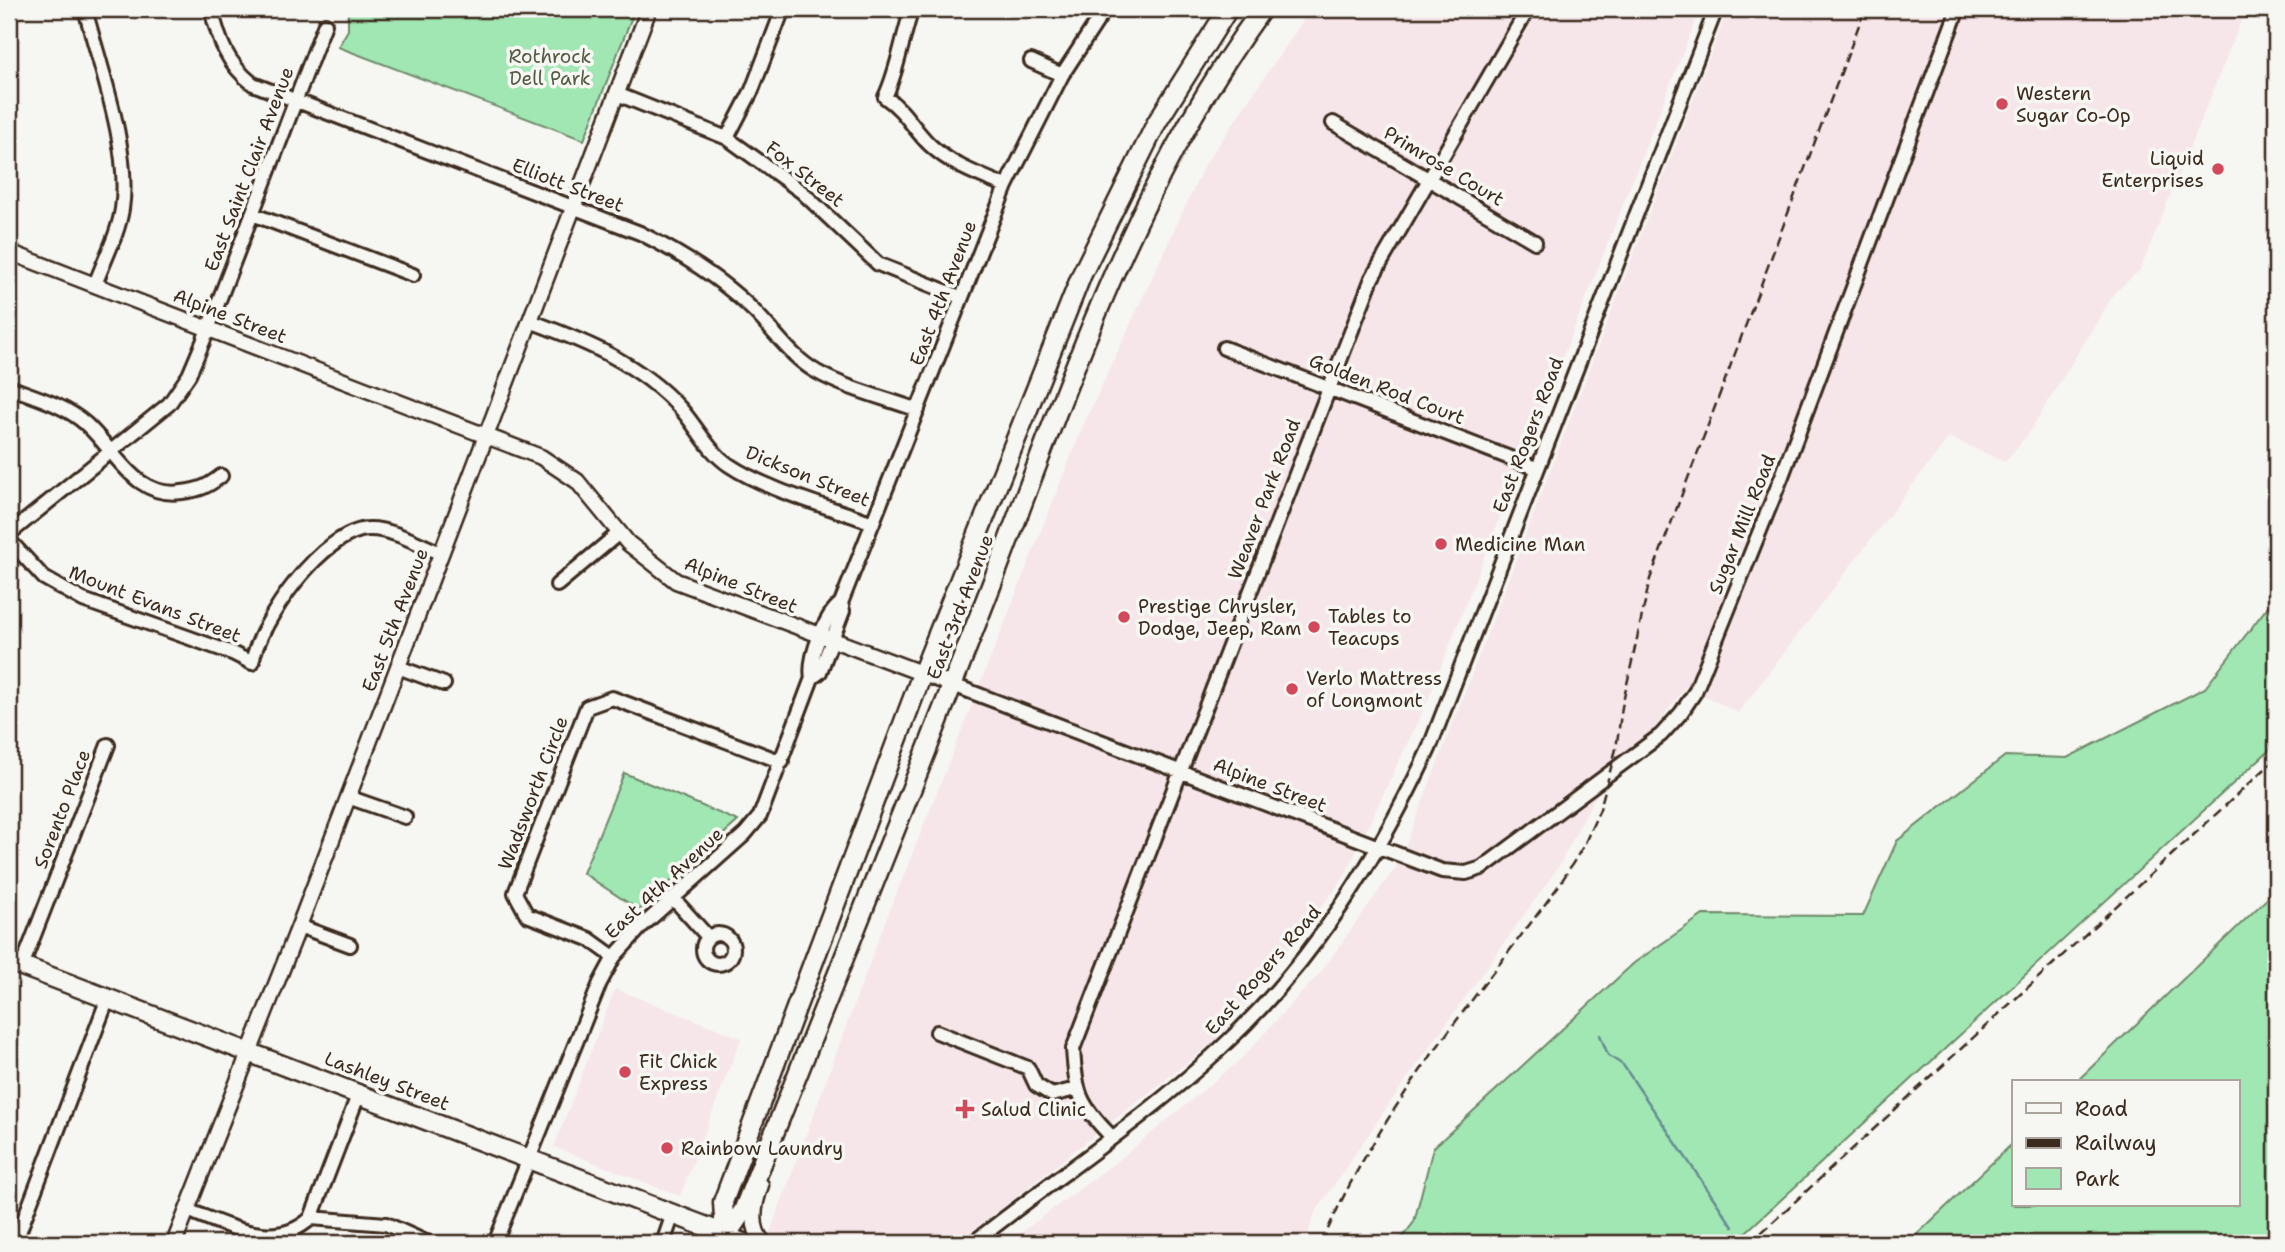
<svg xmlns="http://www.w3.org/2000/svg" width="2285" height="1252" font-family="'Shantell Sans',sans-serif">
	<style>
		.built { fill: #f6e6ea }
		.green { fill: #a1e7b3; stroke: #6e8868; stroke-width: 2 }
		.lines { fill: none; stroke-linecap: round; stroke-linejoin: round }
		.stream { stroke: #668c94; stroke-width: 2.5 }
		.minor-casing { stroke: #3b2a1e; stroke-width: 18 }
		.tertiary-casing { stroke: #3b2a1e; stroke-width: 19 }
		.secondary-casing { stroke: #3b2a1e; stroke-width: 23 }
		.minor { stroke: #f6f6f2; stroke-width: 12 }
		.tertiary { stroke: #f6f6f2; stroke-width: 14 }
		.secondary { stroke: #f6f6f2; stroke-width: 18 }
		.rail { stroke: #3b2a1e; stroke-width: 2.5; stroke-dasharray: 10 5; stroke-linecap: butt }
		.poi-dot { fill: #d1495b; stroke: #f6f6f2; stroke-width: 2.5 }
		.labels { text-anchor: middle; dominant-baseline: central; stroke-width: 7; stroke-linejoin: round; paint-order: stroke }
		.park-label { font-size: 19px; fill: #545943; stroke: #f6f6f2 }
		.poi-label { font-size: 19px; fill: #3b2a1e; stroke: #f6f6f2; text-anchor: start }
		.street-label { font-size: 19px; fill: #3b2a1e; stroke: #f6f6f2 }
	</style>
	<rect width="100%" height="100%" fill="#f6f6f2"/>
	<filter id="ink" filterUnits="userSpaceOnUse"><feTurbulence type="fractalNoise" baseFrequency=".0143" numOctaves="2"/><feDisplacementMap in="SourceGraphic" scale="14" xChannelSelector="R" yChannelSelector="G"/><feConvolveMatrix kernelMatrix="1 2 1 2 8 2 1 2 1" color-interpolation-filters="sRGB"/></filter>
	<g filter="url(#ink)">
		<!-- built -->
		<path class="built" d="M1311,9H1700L1427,702L1343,879L1220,1037L957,1243H788L769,1235L880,935L1083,426L1204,166Z
			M1728,9H2246L2140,270L2115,292L2029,433L2005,462L1949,437L1738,713L1686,686L1641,746L1593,800L1559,866L1389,1104L1315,1213L1305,1243H1007L1120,1159L1240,1060L1320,973L1399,863Z
			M615,989L741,1038L680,1196L554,1147Z"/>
		<!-- green -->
		<path class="green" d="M348,9H635L584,140L338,47L348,30Z
			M2276,596V744L1734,1243H1398L1414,1222L1433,1148L1634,963L1703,915L1863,916L1897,841L2005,756L2067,758L2205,688Z
			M624,773L738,821L639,910L583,873Z
			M2276,890V1243H1908L2014,1142V1205H2238V1082H2076Z"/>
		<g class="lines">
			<!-- stream -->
			<path class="stream" d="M1600,1035L1608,1055L1623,1065L1733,1227"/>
			<defs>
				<path id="minor" d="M85,9C100,67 131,150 122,209C118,235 104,260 95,285
					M211,9C219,40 226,63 253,84L640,233C682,254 722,279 755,312C775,332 792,358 817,372C847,389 885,398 918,410
					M912,9C902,38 898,70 885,97C907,112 912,128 930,145C951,165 979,175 1006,186
					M1031,61L1062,75
					M617,94L727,138L802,192L878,264L960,297
					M1333,123L1535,242
					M727,138L752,90L783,9
					M252,214L413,275
					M530,321C587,342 639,363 681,409C697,427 708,451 729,465C766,490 830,507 873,523
					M1224,348L1536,468
					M9,387C35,397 65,405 86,424C117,452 135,499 182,492C199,490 207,487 221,476
					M9,534L169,404L189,375L203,342L325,24
					M9,540L44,578L83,600L232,653L252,663C259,622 324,529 370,529C393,529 420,545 441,553
					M557,585L619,533
					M398,667L444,684
					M812,678C808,658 825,615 841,603
					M953,685L1442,871L1466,873L1482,868L1661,735L1681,713L1695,692L1782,476L1958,9
					M348,797L405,817
					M673,898L708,937
					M299,926L350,945
					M703 949a15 15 0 1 1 30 0a15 15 0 1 1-30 0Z
					M614,957L589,939L527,915L515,893L587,707L612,698L782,762
					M22,966L108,745
					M937,1032L1028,1068L1036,1085L1052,1095L1076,1089
					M1111,1136C1079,1104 1076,1093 1073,1049L1372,278L1528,9
					M187,1210C227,1225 275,1252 311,1218L386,1224L428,1243
					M311,1218L359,1093
					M15,1243L108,998
					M495,1243L600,983L614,957L642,926L745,834L760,816L812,678L820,672L843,611L841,603L1006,186L1062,75L1105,9
					M663,1243L673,1214
					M973,1243C1055,1178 1145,1119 1222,1047C1312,963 1377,860 1429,749L1716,9"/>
				<path id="tertiary" d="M9,252L541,457L577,481L628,543L676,581L953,685
					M761,1185C754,1204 749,1228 764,1243
					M725,1234L749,1243
					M174,1243L299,926L649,9"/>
				<path id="secondary" d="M9,961L725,1234
					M725,1234L723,1202L922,674L1082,274L1157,122L1228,9
					M721,1243L743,1211C826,1003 910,795 991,586C1068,386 1135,183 1262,9"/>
			</defs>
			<!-- minor casing -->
			<use href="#minor" class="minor-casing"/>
			<!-- tertiary casing -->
			<use href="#tertiary" class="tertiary-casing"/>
			<!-- secondary casing -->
			<use href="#secondary" class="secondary-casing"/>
			<!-- minor -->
			<use href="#minor" class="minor"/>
			<!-- tertiary -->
			<use href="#tertiary" class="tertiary"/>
			<!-- secondary -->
			<use href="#secondary" class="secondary"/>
			<!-- rail -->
			<path class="rail" d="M1322,1243C1378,1110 1475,999 1560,884L1584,845L1600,809L1616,749L1622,707L1650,579L1865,9
				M1750,1243L2276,759"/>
		</g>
	</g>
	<!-- markers -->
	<g class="poi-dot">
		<circle cx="2002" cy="104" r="7"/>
		<circle cx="2218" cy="169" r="7"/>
		<circle cx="1441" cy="544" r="7"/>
		<circle cx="1124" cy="617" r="7"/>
		<circle cx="1314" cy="627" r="7"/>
		<circle cx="1292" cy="689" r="7"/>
		<circle cx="625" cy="1072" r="7"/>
		<path d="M961.5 1098.5h7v7h7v7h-7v7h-7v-7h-7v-7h7z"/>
		<circle cx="667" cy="1148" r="7"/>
	</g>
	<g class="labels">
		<!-- park labels -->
		<g class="park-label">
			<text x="550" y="56">Rothrock<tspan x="550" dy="22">Dell Park</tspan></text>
		</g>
		<!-- poi labels -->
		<g class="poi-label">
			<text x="2016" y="93">Western<tspan x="2016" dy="22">Sugar Co-Op</tspan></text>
			<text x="2204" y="158" text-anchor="end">Liquid<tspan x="2204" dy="22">Enterprises</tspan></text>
			<text x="1455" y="544">Medicine Man</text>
			<text x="1138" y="606">Prestige Chrysler,<tspan x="1138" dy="22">Dodge, Jeep, Ram</tspan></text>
			<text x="1328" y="616">Tables to<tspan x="1328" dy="22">Teacups</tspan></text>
			<text x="1306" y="678">Verlo Mattress<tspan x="1306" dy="22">of Longmont</tspan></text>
			<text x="639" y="1061">Fit Chick<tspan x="639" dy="22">Express</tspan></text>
			<text x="981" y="1109">Salud Clinic</text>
			<text x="681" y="1148">Rainbow Laundry</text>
		</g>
		<!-- street labels -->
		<g class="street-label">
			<text transform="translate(1444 166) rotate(31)">Primrose Court</text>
			<text transform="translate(249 169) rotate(-69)">East Saint Clair Avenue</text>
			<text transform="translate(805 174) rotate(38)">Fox Street</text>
			<text transform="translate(568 185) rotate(21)">Elliott Street</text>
			<text transform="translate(943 293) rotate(-69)">East 4th Avenue</text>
			<text transform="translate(230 316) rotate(21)">Alpine Street</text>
			<text transform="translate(1387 389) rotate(21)">Golden Rod Court</text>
			<text transform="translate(1528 435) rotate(-69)">East Rogers Road</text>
			<text transform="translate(808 476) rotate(22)">Dickson Street</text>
			<text transform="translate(1264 499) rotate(-69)">Weaver Park Road</text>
			<text transform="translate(1742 524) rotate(-68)">Sugar Mill Road</text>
			<text transform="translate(741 585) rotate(22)">Alpine Street</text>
			<text transform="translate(155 604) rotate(21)">Mount Evans Street</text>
			<text transform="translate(960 607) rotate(-69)">East 3rd Avenue</text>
			<text transform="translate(395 620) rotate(-69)">East 5th Avenue</text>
			<text transform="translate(1270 785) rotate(21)">Alpine Street</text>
			<text transform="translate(533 793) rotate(-69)">Wadsworth Circle</text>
			<text transform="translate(62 809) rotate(-69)">Sorento Place</text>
			<text transform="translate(664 883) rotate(-43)">East 4th Avenue</text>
			<text transform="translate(1263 970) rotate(-49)">East Rogers Road</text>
			<text transform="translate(387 1081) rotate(21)">Lashley Street</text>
		</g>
	</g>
	<!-- margin -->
	<rect width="2285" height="1252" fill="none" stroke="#f6f6f2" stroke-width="35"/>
	<rect x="18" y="18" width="2250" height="1217" fill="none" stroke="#3b2a1e" stroke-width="2.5" filter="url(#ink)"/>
	<!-- legend -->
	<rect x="2012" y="1080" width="228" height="126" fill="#f6f6f2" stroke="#aba49d" stroke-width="2"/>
	<rect x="2026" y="1103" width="35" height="10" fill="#f6f6f2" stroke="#aba49d" stroke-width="2"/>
	<text x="2075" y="1116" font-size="21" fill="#3b2a1e">Road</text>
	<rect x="2026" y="1138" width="35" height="10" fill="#3b2a1e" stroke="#aba49d" stroke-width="2"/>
	<text x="2075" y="1150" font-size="21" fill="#3b2a1e">Railway</text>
	<rect x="2026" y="1168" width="35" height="21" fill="#a1e7b3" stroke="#aba49d" stroke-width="2"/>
	<text x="2075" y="1186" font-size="21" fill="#3b2a1e">Park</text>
</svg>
